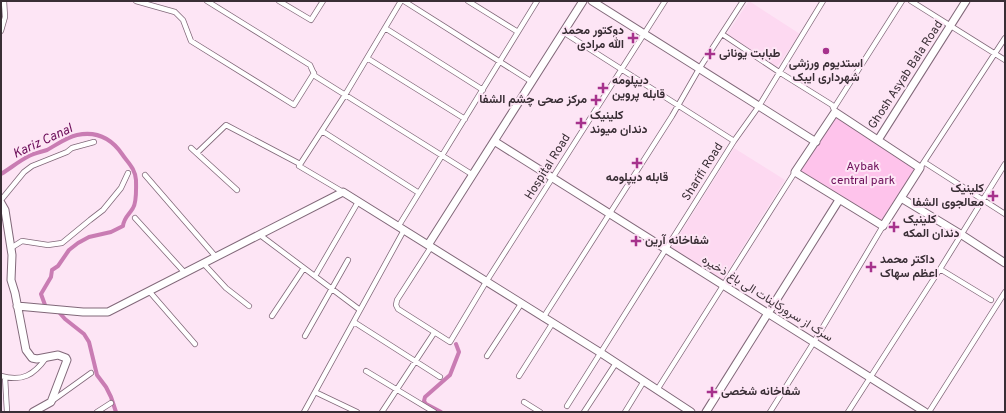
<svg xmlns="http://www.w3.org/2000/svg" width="1006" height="413" font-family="Overpass,Vazirmatn,sans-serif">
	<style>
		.built { fill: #fdd9f1 }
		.green { fill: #fec3eb }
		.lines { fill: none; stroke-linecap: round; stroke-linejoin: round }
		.canal { stroke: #c97cb3; stroke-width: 4 }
		.street-casing { stroke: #816879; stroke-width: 6 }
		.secondary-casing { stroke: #816879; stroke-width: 9 }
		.street { stroke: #fff; stroke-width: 4.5 }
		.secondary { stroke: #fff; stroke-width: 7 }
		.poi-dot { fill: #a6328c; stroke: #fde5f5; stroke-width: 1.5 }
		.labels { text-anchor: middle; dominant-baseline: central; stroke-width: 4; stroke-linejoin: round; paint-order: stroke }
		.poi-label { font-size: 12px; font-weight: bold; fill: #392e35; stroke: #fde5f5; text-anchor: start }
		.street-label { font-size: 12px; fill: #392e35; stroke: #fde5f5 }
		.park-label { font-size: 12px; fill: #6c0e59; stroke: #fde5f5 }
		.water-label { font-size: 13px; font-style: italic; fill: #6a0b57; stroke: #fde5f5 }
	</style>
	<rect width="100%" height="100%" fill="#fde5f5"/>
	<!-- built -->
	<path class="built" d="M749,1L800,34L777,67L727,34Z
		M734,148L785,180L722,280L671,248Z"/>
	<!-- green -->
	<path class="green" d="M834,116L917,169L882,225L799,172Z"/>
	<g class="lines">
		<!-- canal -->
		<path class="canal" d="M1,174C11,168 19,161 29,156C35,153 41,152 47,150C56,145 67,137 77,135C96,131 111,138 122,154C128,163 135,168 136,180C136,187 137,202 133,208C129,215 124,217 123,226L111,232L89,237L78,243L69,250L58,266L52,270L51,277L41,294L45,305
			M58,311L65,319L84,334L89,342L97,375L106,387L111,397L116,412
			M441,412L426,404L424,401L425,397L450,375L459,352L456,344"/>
		<defs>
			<path id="street" d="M136,1L175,12L183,20L191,41L294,105L314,73
				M207,1L310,65L315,76L473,175
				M279,1L311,20L323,1
				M404,1L532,82
				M468,1L518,32
				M911,1L1005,60
				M385,28L483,90
				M1,31L5,17L4,1
				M563,32L734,141
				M722,34L779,72L832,105L835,112
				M367,58L465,119
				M834,108L902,1
				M322,131L419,193
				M191,148L237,190
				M197,153L226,125L300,164
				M924,162L1005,214
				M920,168L1005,38
				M145,175L216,257
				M343,192L299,166L345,95L401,1
				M1,200L24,172L32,166L67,152L72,148L94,142
				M135,218L185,273
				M398,227L537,1
				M260,235L360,310
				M431,247L397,300L396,305L398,309L450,342L486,282L665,1
				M11,248L22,241L48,245L62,243L90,220L103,210L121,188L128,173
				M203,263L226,288L249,306
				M940,269L991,300
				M315,276L358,202
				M149,291L195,344
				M272,316L304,268
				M543,318L672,116L699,69L743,1
				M354,322L440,377
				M305,336L348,260
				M487,356L521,304
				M366,371L434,412
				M1,376C22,382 34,375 46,358
				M519,376L552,324
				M5,377L7,412
				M657,390L795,172
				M315,392L357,412
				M52,401L91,373
				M524,402L540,412
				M567,406L734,141L759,106L823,1
				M97,412L111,403
				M304,412L404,230
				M382,412L434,333
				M584,412L616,363
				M625,412L644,381
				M770,412L814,342L883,226
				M848,412L940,269L1005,164
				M929,412L1005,292"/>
			<path id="secondary" d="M592,1L816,142
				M835,112L920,168L883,226L795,172Z
				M878,140L966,1
				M494,141L925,412
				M901,198L962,235L1005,263
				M1,203L5,210L12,255L11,280L15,293L26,350L32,358L37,359L58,355L66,358L67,360L51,402L33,412
				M428,245L583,1
				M17,306L83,312H108L343,192L601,353L691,412
				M706,412L839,200"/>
		</defs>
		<!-- street casing -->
		<use href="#street" class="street-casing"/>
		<!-- secondary casing -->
		<use href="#secondary" class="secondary-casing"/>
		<!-- street -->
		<use href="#street" class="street"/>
		<!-- secondary -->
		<use href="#secondary" class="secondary"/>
	</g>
	<!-- markers -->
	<g class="poi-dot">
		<path d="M631 32h4v4h4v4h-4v4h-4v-4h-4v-4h4z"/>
		<circle cx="826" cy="51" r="4"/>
		<path d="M708 48h4v4h4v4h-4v4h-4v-4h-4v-4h4z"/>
		<path d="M601 82h4v4h4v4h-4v4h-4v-4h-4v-4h4z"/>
		<path d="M594 94h4v4h4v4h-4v4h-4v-4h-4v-4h4z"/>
		<path d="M579 117h4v4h4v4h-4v4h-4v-4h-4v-4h4z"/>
		<path d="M635 157h4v4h4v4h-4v4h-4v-4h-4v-4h4z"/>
		<path d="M991 190h4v4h4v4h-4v4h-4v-4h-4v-4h4z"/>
		<path d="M892 221h4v4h4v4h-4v4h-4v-4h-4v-4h4z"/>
		<path d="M634 235h4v4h4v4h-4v4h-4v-4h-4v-4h4z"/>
		<path d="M869 261h4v4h4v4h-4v4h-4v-4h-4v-4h4z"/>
		<path d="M710 386h4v4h4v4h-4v4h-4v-4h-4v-4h4z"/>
	</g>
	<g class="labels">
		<!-- poi labels -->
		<g class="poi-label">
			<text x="624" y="31" text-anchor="end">دوکتور محمد<tspan x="624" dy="14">الله مرادی</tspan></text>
			<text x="719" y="54">طبابت یونانی</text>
			<text x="826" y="64" text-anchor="middle">استدیوم ورزشی<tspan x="826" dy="14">شهرداری ایبک</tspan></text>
			<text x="612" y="81">دیپلومه<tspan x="612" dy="14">قابله پروین</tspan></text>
			<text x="587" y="100" text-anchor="end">مرکز صحی چشم الشفا</text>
			<text x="590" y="116">کلینیک<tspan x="590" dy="14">دندان میوند</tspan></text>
			<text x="637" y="178" text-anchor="middle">قابله دیپلومه</text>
			<text x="984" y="189" text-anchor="end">کلینیک<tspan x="984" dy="14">معالجوی الشفا</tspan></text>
			<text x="903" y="220">کلینیک<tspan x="903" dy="14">دندان المکه</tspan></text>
			<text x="645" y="241">شفاخانه آرین</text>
			<text x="880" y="260">داکتر محمد<tspan x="880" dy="14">اعظم سهاک</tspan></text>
			<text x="721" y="392">شفاخانه شخصی</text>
		</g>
		<!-- street labels -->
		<g class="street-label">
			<text transform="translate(906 75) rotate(-57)">Ghosh Asyab Bala Road</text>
			<text transform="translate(548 167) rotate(-58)">Hospital Road</text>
			<text transform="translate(703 172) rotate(-58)">Sharifi Road</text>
			<text transform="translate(767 299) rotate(32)">سرک از سرورکاینات الی باغ ذخیره</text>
		</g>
		<!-- park labels -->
		<g class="park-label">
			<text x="863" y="167">Aybak<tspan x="863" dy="14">central park</tspan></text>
		</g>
		<!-- water labels -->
		<g class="water-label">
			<text transform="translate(43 142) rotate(-25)">Kariz Canal</text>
		</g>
	</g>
	<!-- border -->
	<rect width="1006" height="413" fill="none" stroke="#392e35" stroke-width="4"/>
</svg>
